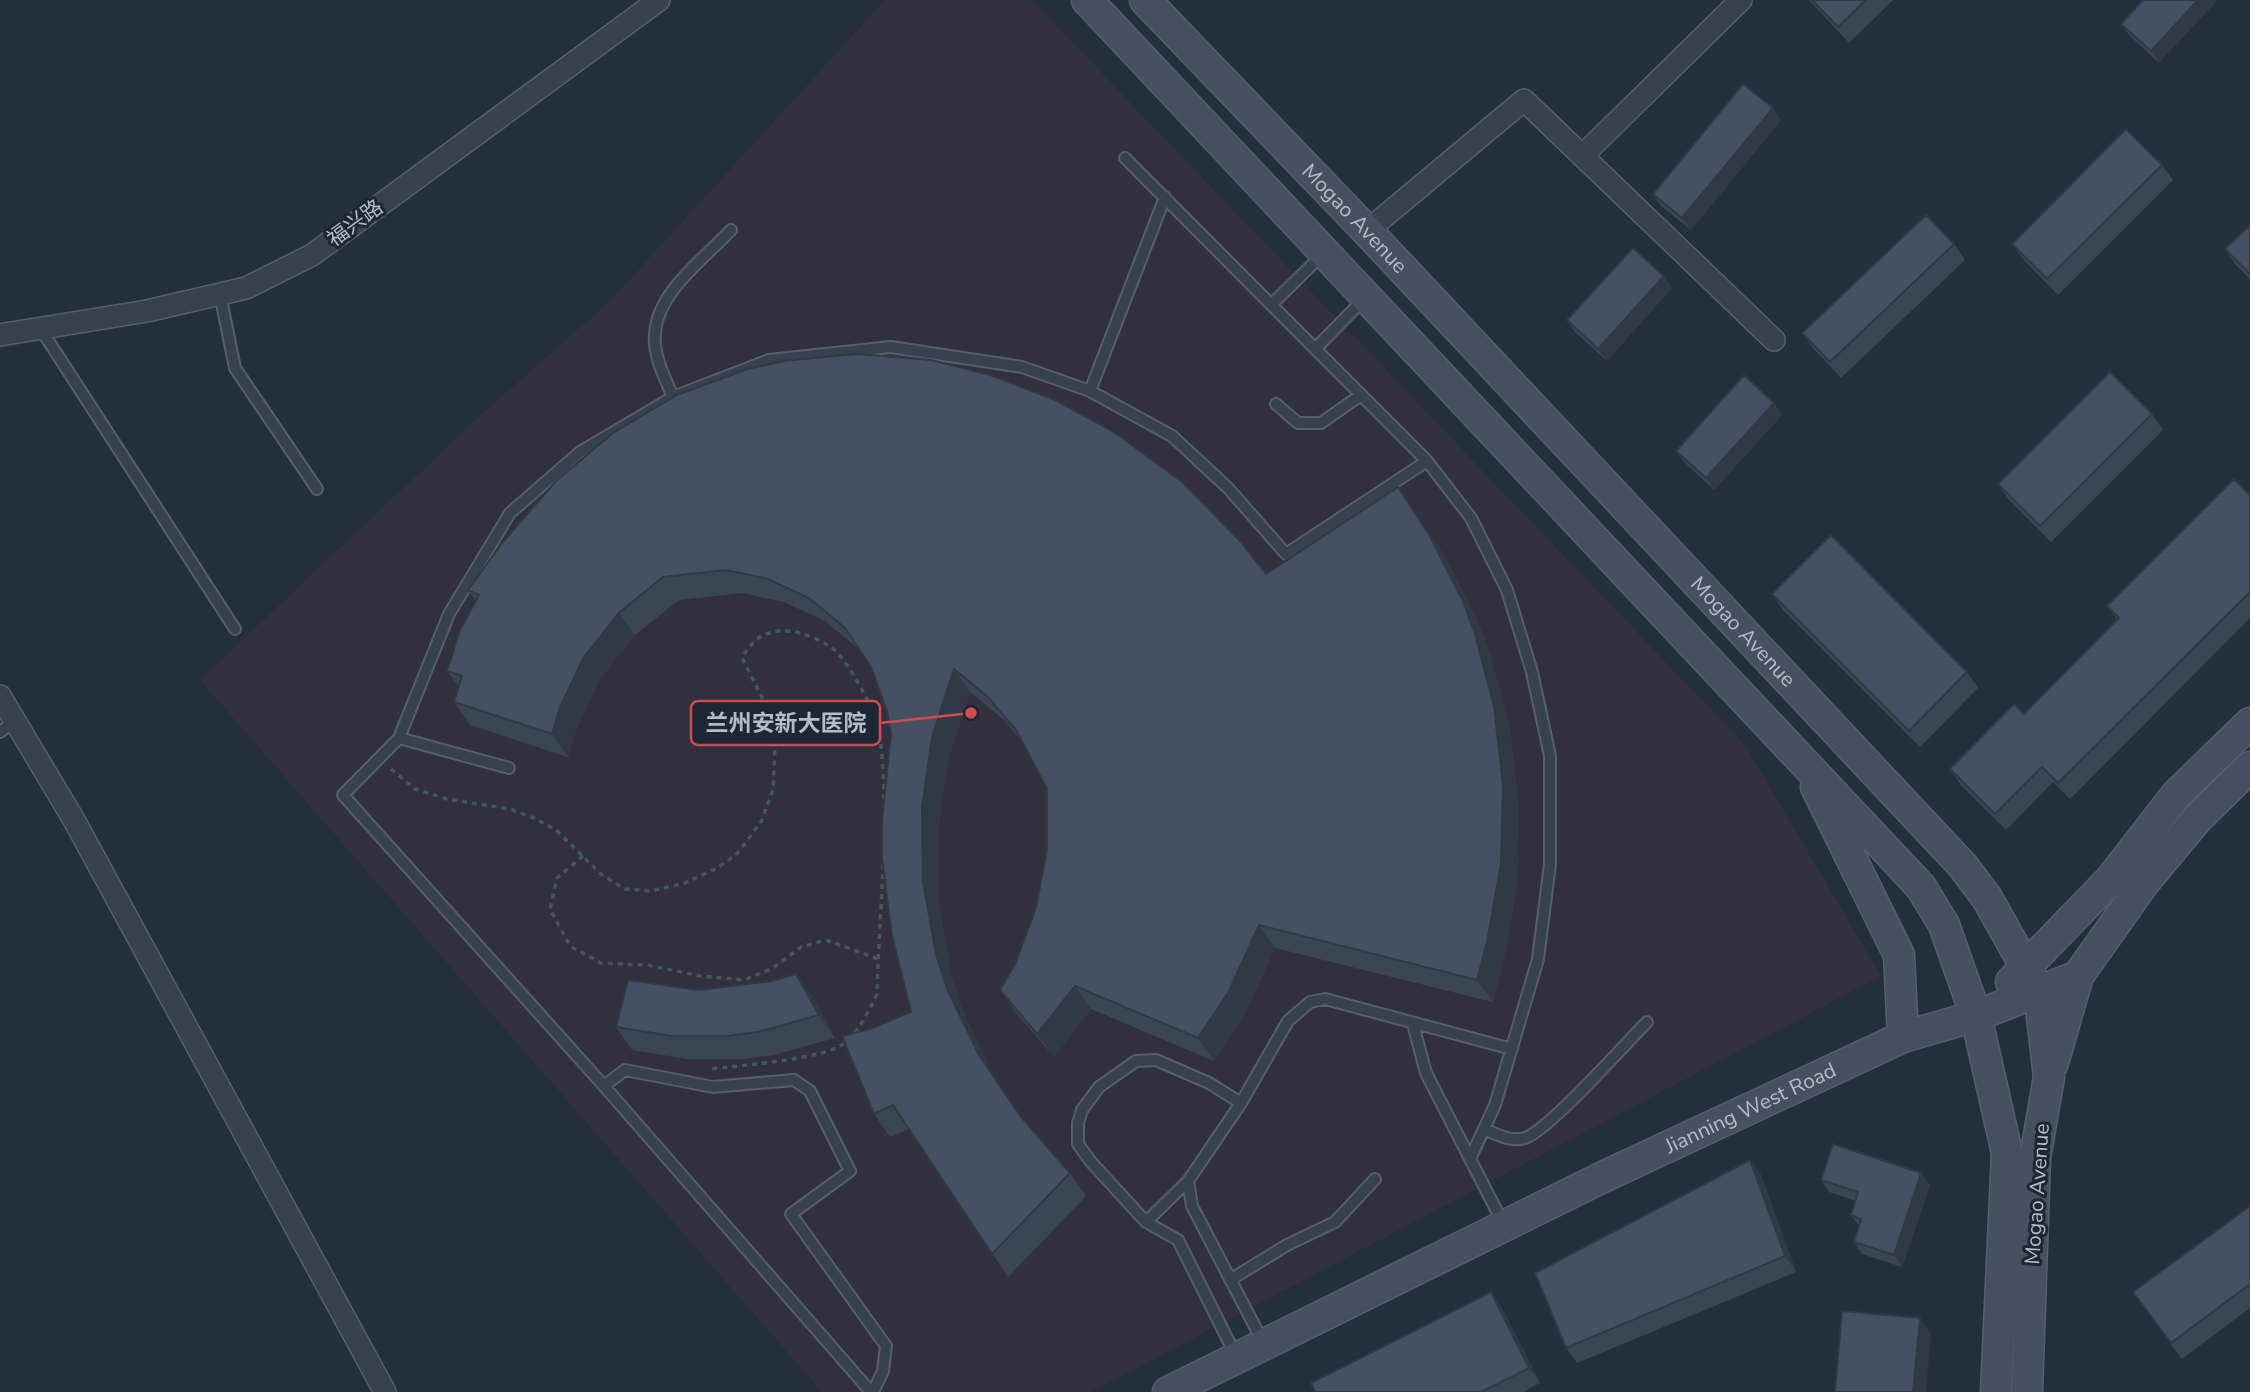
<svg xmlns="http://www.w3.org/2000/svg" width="2250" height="1392" font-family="'Nunito Sans','Noto Sans SC',sans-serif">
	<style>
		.medical { fill: #32303f }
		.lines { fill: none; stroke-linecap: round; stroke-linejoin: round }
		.lane-casing { stroke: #565f6c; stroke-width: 14 }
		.street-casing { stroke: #565f6c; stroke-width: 24 }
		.secondary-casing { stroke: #565f6c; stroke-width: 33 }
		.path { stroke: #44595c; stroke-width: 3.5; stroke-dasharray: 5 5; stroke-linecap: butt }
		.lane { stroke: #38414e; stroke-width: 10 }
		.street { stroke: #38414e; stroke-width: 21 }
		.secondary { stroke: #465061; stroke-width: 30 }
		.wall { fill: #3b4654 }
		.shaded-wall { fill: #303945 }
		.building { fill: #455162; stroke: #303945; stroke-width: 2 }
		.labels { text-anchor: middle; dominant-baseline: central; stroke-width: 6; stroke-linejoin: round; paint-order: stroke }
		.street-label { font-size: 21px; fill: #b4bcc9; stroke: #1d2633 }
		.leader { fill: none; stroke: #ce4d50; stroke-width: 2.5 }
		.callout-dot { fill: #ce4d50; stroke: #1d2633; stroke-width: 2.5 }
		.callout { fill: #1d2633; stroke: #ce4d50; stroke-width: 2.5 }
		.callout-label { font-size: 23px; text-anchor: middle; font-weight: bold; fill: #b4bcc9 }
	</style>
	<rect width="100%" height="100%" fill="#242f3e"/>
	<!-- medical -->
	<path class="medical" d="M885,0H1032L1745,745L1881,976L1091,1392H822L200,680L481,415L610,301Z"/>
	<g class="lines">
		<defs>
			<path id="lane" d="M1125,158L1427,461L1471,518L1507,590L1532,672L1550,756V864L1538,959L1495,1105L1470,1159
				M220,294L235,368L317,489
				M1271,305L1323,254
				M40,328L235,629
				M1315,349L1365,298
				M1090,391L1165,197
				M673,397C665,378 653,356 655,334C657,292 704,259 731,230
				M1276,404L1298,423H1321L1361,395
				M0,732L15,721
				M399,738L509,768
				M1413,1024L1426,1073L1504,1225
				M604,1086L625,1070L713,1087L794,1080L810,1091L850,1171L791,1214L886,1346L883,1371L873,1392
				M1484,1129C1498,1135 1510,1142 1525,1138C1548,1131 1625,1044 1647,1022
				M1188,1181L1192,1206L1263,1342
				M1146,1222L1188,1181L1241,1103L1288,1021L1310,1002L1325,999L1512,1049
				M1230,1280L1287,1245L1335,1222L1375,1179
				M1236,1356L1178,1240L1146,1222L1091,1162L1078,1144V1123L1082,1110L1099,1087L1136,1061L1156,1060L1209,1083L1241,1103
				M871,1392L604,1086L343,795L399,738L449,614L510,513L580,452L673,397L769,360L891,347L1022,367L1090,391L1172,436L1228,488L1286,554L1427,461"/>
			<path id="street" d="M1582,156L1741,0
				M1367,231L1524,100L1774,340
				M0,335L147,311L246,288L312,255L659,0
				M0,696L74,820L385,1392"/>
			<g id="secondary">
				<path d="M1087,0L1921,887L1944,925L1976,1016L2007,1153L1996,1392"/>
				<path id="s1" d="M1145,0L1367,231L1963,866L1987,898L2039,991L2049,1077L2035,1158L2027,1392"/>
				<path d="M1816,787L1899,955L1903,1037"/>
				<path d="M2011,982L2110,880L2176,795L2250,723"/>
				<path d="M2053,1063L2078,976L2143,884L2197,819L2250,767"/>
				<path id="s2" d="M1168,1392L1603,1177L1903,1037L1976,1016L2078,976"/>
			</g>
		</defs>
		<!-- lane casing -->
		<use href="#lane" class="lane-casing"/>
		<!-- street casing -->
		<use href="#street" class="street-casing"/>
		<!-- secondary casing -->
		<use href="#secondary" class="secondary-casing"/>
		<!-- path -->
		<path class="path" d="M391,769L415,789L447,799L510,809L534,818L556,830L602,875L625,889L651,891L685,883L717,868L736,855L761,822L773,790L776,725L742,658C753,638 766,630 788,631C801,631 828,643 837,652C853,671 877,712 880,737C890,818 879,912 877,994C868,1012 860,1031 843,1044C824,1059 737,1066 709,1069
			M583,856L557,878L550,909L570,946L601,963L647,965L701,976L744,980L773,968L801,947L826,940L878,959"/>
		<!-- lane -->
		<use href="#lane" class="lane"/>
		<!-- street -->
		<use href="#street" class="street"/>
		<!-- secondary -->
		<use href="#secondary" class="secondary"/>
	</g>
	<!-- wall -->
	<path class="wall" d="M1809,0H1893L1849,43Z
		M2143,0L2159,63L2130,36L2121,24Z
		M1781,120L1691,230L1661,206L1653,194Z
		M2162,165L2173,180L2058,295L2023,259L2012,244Z
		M2250,225V279L2236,265L2225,249Z
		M1954,244L1965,260L1841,378L1814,349L1802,333Z
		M1672,288L1607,361L1575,332L1567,320Z
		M1774,403L1782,415L1714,490L1685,463L1676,451Z
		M2152,414L2163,430L2051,542L2009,500L1998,484Z
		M1398,487L1444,555L1478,622L1491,657L1510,729L1519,807L1517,886L1503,964L1493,1002L1275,948L1244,1016L1214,1061L1091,1009L1054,1057L1016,1013L1000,990L1015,964L1036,908L1047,849V789L1022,741L1004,720L970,692L948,760L938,831L939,905L952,977L963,1012L995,1078L1023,1120L1070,1173L1086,1196L1008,1277L909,1129L890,1137L874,1114L870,1029L911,1012L891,734L887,711L871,667L860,650L825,621L784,602L742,593L679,600L635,635L600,679L576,730L568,757L470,725L454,702L459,687L447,671L476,601L468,590L503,542L1266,574Z
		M2250,495V618L2070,799L2053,782L2006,830L1961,785L1950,769L2024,714L2117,620L2107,606Z
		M1772,594L1967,672L1978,688L1920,747L1783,610Z
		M699,990L813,997L835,1038L774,1055L742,1059H687L632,1050L616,1027Z
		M1750,1160L1761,1175L1796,1272L1577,1363L1566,1348Z
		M1821,1180L1930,1185L1902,1267L1862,1254L1854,1242L1859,1226L1851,1215L1856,1201L1829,1192Z
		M2250,1206V1308L2182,1359L2144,1308Z
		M1502,1308L1540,1383L1523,1392H1315Z"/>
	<!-- shaded-wall -->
	<path class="shaded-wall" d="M2198,0H2218L2159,63L2151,51Z
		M1773,108L1781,120L1691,230L1682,218Z
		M1664,276L1672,288L1607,361L1598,349Z
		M1774,403L1782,415L1714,490L1706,478Z
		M1398,487L1444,555L1478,622L1491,657L1510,729L1519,807L1517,886L1503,964L1493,1002L1477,980Z
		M619,613L635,635L600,679L576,730L568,757L552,734L560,707L584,657Z
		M954,669L970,692L948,760L938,831L939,905L952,977L963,1012L995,1078L1037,1140L979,1055L947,989L936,954L923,882L922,808L932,737Z
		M1259,925L1275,948L1244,1016L1214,1061L1198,1038Z
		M796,974L813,997L835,1038L819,1015Z
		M1075,986L1091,1009L1054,1057L1037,1034Z
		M1750,1160L1761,1175L1796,1272L1785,1256Z
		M1921,1173L1930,1185L1902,1267L1894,1255Z
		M1491,1292L1502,1308L1540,1383L1529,1368Z
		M1920,1318L1931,1334L1926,1392H1913Z"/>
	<!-- building -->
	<path class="building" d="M1812,0H1866L1838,27Z
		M2143,0H2198L2151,51L2121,24Z
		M1743,84L1773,108L1682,218L1653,194Z
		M2126,129L2162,165L2047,279L2012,244Z
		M1926,215L1954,244L1830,362L1802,333Z
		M2250,225V274L2225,249Z
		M1633,248L1664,276L1598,349L1567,320Z
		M857,354L931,360L990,375L1055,400L1114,432L1182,482L1240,541L1266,574L1398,487L1428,533L1462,599L1475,634L1494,706L1503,785L1501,864L1487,942L1477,980L1259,925L1228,993L1198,1038L1075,986L1037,1034L1000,990L1015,964L1036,908L1047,849V789L1016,730L988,697L954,669L932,737L922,808L923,882L936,954L947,989L979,1055L1021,1117L1070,1173L992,1254L893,1105L874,1114L842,1036L870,1029L911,1012L892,936L882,859V820L891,734L887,711L871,667L845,628L809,598L768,579L726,570L663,577L619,613L584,657L560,707L552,734L454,702L462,676L447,671L460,630L479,595L468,590L503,542L556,481L613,433L677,395L747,369L783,361Z
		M2110,372L2152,414L2040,526L1998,484Z
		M1744,375L1774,403L1706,478L1676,451Z
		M2234,479L2250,495V592L2058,783L2042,767L1995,814L1950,769L2014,704L2024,714L2119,618L2107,606Z
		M1831,535L1967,672L1909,731L1772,594Z
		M796,974L819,1015L758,1032L726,1036H671L616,1027L628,980L699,990L772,981Z
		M1833,1144L1921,1173L1894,1255L1854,1242L1861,1219L1851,1215L1858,1192L1821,1180Z
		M1750,1160L1785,1256L1566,1348L1535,1273Z
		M2250,1206V1284L2171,1343L2133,1292Z
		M1491,1292L1529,1368L1481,1392H1315L1311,1383Z
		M1842,1311L1920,1318L1913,1392H1835Z"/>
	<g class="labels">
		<!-- street labels -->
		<g class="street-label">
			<text stroke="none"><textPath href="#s1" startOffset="303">Mogao Avenue</textPath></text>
			<text transform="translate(355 223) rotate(-36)">福兴路</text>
			<text stroke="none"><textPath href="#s1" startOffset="870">Mogao Avenue</textPath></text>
			<text stroke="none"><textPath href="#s2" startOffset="648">Jianning West Road</textPath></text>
			<text transform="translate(2037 1194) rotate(-86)">Mogao Avenue</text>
		</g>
	</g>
	<!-- callouts -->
	<path class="leader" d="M971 713L880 723"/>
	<circle class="callout-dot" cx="971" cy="713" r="7"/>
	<rect class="callout" x="691" y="701" width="189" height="44" rx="7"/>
	<g class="callout-label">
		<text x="786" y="731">兰州安新大医院</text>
	</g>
</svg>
